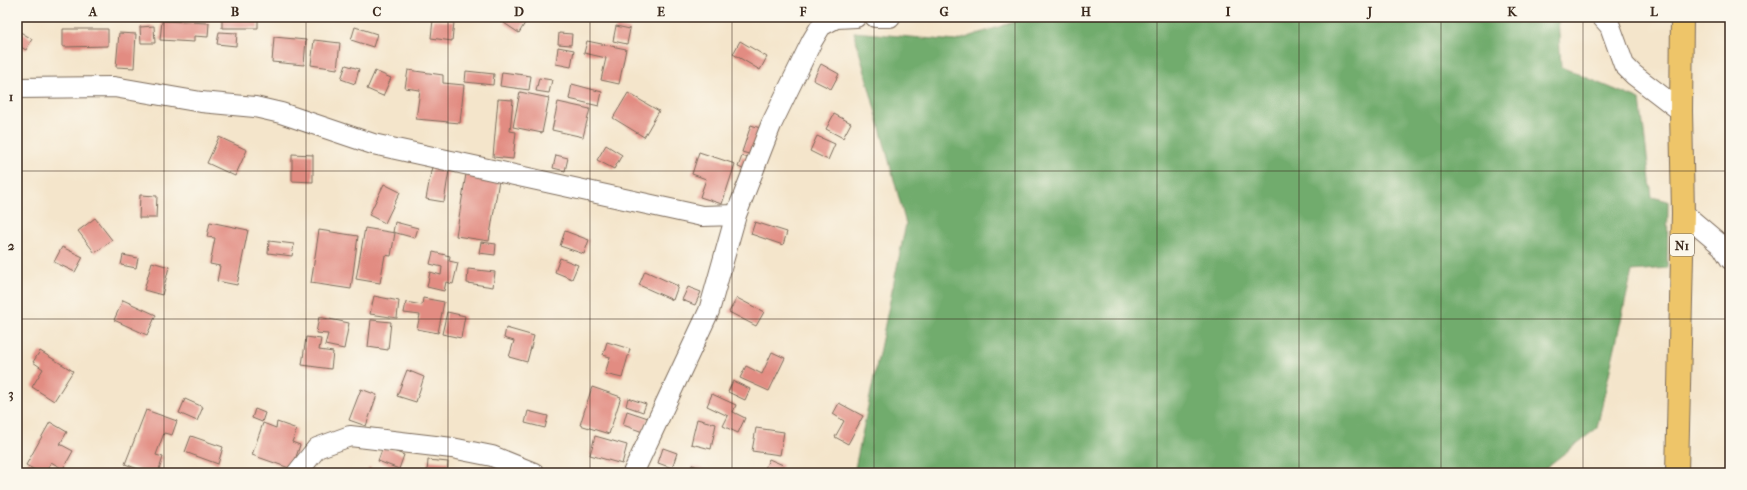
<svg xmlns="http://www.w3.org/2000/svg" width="1747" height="490" font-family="'IM FELL French Canon',serif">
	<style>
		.forest { fill: #71ac6d; stroke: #566b46 }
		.building { fill: #e28c82 }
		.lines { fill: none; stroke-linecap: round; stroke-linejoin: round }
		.street-casing { stroke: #7c6b5b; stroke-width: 22 }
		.highway-casing { stroke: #7c6b5b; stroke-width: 24 }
		.street { stroke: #fff; stroke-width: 20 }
		.highway { stroke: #eec569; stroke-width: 22 }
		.grid { fill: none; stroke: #3b2a1e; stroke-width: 1; stroke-opacity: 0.55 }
		.labels { text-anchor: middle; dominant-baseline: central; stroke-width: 3; stroke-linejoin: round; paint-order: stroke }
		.shield { fill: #fbf7ec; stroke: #75685c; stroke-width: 1 }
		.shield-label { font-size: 13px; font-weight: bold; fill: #3b2a1e }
		.neatline { fill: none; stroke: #3b2a1e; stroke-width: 1.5 }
		.grid-label { font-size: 13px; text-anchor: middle; font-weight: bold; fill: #3b2a1e }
	</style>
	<rect width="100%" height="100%" fill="#fbf7ec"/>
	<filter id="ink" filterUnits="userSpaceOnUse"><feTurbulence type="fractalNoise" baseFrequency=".025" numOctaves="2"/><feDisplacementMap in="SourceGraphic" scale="8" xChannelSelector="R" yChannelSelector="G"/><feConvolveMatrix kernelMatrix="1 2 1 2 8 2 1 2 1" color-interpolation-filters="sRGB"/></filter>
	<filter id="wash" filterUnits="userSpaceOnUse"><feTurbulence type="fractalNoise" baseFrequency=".012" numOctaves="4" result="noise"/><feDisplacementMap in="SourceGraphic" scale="16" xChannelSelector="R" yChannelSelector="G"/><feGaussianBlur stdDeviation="0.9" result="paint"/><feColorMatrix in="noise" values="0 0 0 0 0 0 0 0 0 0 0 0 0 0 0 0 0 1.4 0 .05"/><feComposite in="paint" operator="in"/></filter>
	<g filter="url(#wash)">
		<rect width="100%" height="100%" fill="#f4e5cb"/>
		<!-- forest -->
		<path class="forest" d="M1029,17H1558L1561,67L1640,100L1652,197L1668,201L1667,268L1632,271L1597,428L1539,473H854L906,224L854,32L956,41Z"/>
		<g id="blocks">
			<!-- building -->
			<path class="building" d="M222,17H258V28H222Z
				M508,17H525L528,18L519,33L504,23Z
				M433,20L454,22L452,41L431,38Z
				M162,21L209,23L208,37L194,36V42L160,40Z
				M154,26L155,43H141L140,27Z
				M616,26L630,29L627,44L613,41Z
				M355,27L377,34L373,47L351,40Z
				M63,29H108V46L63,47Z
				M17,30L32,39L26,50L17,45Z
				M219,32L237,33L236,46L217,44Z
				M119,33L136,34L134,68L116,67Z
				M559,33L572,34L571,45L558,44Z
				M274,37L306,40L304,65L272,62Z
				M314,40L340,43L337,69L311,65Z
				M587,41L626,49L619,84L601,80L606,58L584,53Z
				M740,41L767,57L760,70L733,54Z
				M558,47L574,50L571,67L556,64Z
				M821,64L839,74L831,89L813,80Z
				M346,65L359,69L355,84L341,79Z
				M408,70L443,75V83L464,85L460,123L416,119L420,90L405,88Z
				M375,71L391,78L383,96L367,89Z
				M466,71L494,74L493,85L465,82Z
				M502,72L531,76L529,90L500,86Z
				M539,78L552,80L549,93L536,91Z
				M572,84L602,92L599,106L569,99Z
				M520,92L549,98L542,133L513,127Z
				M628,93L659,111L644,137L613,118Z
				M498,99L513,100L510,131L516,132L513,159L493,157Z
				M558,102L590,109L583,137L552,130Z
				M834,114L851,123L843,138L826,129Z
				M751,125L760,128L752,155L742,152Z
				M817,136L835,144L828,160L810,151Z
				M219,137L247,150L235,176L207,163Z
				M606,145L622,155L614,169L597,160Z
				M699,152L735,164L722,204L700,197L706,179L692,174Z
				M292,154L313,155V182L292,181Z
				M556,155L568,158L565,171L553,168Z
				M742,156L752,159L748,171L738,167Z
				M433,161L450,164L444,202L426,199Z
				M466,174L499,180L489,241L456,236Z
				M384,184L400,192L385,223L369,215Z
				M140,195L157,196L156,218H139Z
				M95,218L112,240L95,253L78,231Z
				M210,222L248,230L237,285L217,281L220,266L210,264L215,238L207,237Z
				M395,222L418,228L415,238L393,232Z
				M755,222L787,232L783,245L751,234Z
				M365,228L395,233L391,256L385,255L380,283L356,279Z
				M319,230L358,236L351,289L311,283Z
				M565,231L589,240L584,254L560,246Z
				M269,241L294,244L292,256L268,253Z
				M481,242L496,244L495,255L479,253Z
				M62,247L83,257L75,272L54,262Z
				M433,252L450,256L449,261L458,263L453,284L446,282L444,291L427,287L430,272L441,275L442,267L430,264Z
				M123,255L138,258L136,268L121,265Z
				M560,258L578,265L572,279L555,272Z
				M152,262L169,267L162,295L144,290Z
				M468,269L495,272L493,287L467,283Z
				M645,271L678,286L673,300L639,285Z
				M688,287L701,292L695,305L682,300Z
				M374,296L399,301L397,318L370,314Z
				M423,298L444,302L438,333L417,329L420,315L404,313L406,302L422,305Z
				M737,298L764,312L756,326L729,312Z
				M123,300L156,315L147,335L114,320Z
				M447,312L465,316L461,338L442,334Z
				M319,317L349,323L344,349L325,345L328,334L316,333Z
				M371,320L391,322L388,350L368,347Z
				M506,328L534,336L527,362L509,357L514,341L504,338Z
				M306,337L321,339L319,350L333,352L331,369L302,365Z
				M607,342L630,349L622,378L605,374L610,357L603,355Z
				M40,351L73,371L54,401L32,387L43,369L33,362Z
				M772,352L785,358L769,391L740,378L746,366L762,374Z
				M407,370L424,377L416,402L397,396Z
				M733,381L750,389L745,400L728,392Z
				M592,387L621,397L609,434L580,425Z
				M361,389L377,395L366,426L349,420Z
				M712,394L736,405L733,412L745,418L738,433L723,426L728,416L707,406Z
				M628,398L646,404L643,412L626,406Z
				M185,399L203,407L197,421L179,413Z
				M839,403L863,416L848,444L835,437L844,421L833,414Z
				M255,409L265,413L262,422L252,418Z
				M146,410L177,421L172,435L164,433L156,455L163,457L158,473H148L125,464Z
				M528,411L548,416L545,428L525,423Z
				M627,411L648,418L643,432L623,425Z
				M697,419L716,424L711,449L691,444Z
				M50,422L67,432L60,444L73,451L63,469L51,462L45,473H40L26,465Z
				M277,422L297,429L292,442L300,445L292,469L252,455L263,423L276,428Z
				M756,428L784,432L780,455L752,451Z
				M191,436L223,447L218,464L185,452Z
				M595,436L627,445L622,464L590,455Z
				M383,447L404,455L399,469L378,461Z
				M663,448L677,453L672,468L658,463Z
				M769,459L783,465L779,473H763Z
				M428,460L448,462L447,473H427Z
				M692,465L717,473H689Z
				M369,467L378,473H365Z"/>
		</g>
	</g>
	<g filter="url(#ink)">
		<use href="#blocks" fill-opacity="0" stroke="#7c6b5b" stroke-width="1"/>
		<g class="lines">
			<defs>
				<path id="street" d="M875,17H890
					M1602,17L1610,26L1624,65L1634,75L1681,111
					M17,88L114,87L201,102L255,107L281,113L373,144L702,216L736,215L709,311L633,473
					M1683,213L1722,246L1730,259
					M736,215L771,125L812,41L821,26L836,18L856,17
					M297,473L317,448L350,436L452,448L492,456L534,473"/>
				<path id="highway" d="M1677,473L1683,213L1681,111L1682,17"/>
			</defs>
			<!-- street casing -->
			<use href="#street" class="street-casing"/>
			<!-- highway casing -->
			<use href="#highway" class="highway-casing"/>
			<!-- street -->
			<use href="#street" class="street"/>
			<!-- highway -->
			<use href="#highway" class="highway"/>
		</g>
	</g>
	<!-- grid -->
	<path class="grid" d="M164,17V473M306,17V473M448,17V473M590,17V473M732,17V473M874,17V473M1015,17V473M1157,17V473M1299,17V473M1441,17V473M1583,17V473M17,171H1730M17,319H1730"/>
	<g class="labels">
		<!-- shield labels -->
		<rect class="shield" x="1670" y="234" width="24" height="22" rx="3"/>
		<g class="shield-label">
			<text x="1682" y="245">N1</text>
		</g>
	</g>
	<!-- margin -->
	<rect width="1747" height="490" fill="none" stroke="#fbf7ec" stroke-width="44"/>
	<rect x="22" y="22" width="1703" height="446" class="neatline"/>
	<g class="grid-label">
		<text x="93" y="16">A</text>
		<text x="235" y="16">B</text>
		<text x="377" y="16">C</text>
		<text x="519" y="16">D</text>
		<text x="661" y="16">E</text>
		<text x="803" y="16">F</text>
		<text x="944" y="16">G</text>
		<text x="1086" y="16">H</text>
		<text x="1228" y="16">I</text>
		<text x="1370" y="16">J</text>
		<text x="1512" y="16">K</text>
		<text x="1654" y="16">L</text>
		<text x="11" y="101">1</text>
		<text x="11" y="250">2</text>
		<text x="11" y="398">3</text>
	</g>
</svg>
